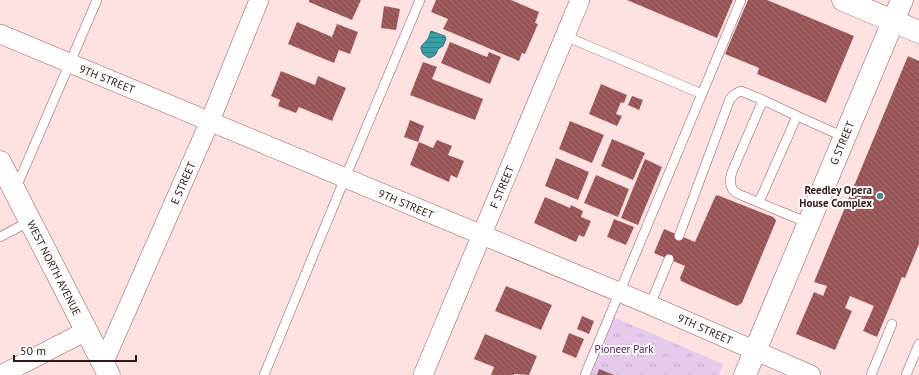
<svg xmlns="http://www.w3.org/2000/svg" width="919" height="375" font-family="'PT Sans',sans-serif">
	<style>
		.park { fill: url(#park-tufts) }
		.water { fill: url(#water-rules); stroke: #36767a }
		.building { fill: url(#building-back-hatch) }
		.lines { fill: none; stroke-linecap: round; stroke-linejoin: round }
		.lane-casing { stroke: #965b5c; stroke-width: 10 }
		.street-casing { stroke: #965b5c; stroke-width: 20 }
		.secondary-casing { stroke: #965b5c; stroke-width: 23 }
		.lane { stroke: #fff; stroke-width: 9 }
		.street { stroke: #fff; stroke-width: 19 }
		.secondary { stroke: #fff; stroke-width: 22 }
		.poi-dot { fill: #438b8e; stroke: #fff; stroke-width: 1.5 }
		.labels { text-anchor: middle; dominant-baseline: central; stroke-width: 4; stroke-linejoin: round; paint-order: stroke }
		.street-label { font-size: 11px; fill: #301818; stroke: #fff }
		.poi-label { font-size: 11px; font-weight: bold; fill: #301818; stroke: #fff; text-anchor: end }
		.park-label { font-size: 11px; fill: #511b5e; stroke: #fff }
	</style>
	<defs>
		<pattern id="park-tufts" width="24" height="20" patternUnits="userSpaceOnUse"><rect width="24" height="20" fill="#e6caed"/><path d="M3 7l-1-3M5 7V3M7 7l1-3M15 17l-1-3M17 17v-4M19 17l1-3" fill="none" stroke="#c6adca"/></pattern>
		<pattern id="water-rules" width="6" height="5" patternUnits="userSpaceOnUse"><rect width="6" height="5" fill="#399fa4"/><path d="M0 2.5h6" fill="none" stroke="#308185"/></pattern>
		<pattern id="building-back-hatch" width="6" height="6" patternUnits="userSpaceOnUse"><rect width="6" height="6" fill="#985355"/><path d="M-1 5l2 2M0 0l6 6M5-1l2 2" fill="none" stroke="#a47273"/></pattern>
	</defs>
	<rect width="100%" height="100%" fill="#fee2e1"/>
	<!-- park -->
	<path class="park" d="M609,315L723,364L719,375H585Z"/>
	<!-- water -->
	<path class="water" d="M431,31L445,36L446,39L443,46L438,49L436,54L434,56L429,58L423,54C418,44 423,46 427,40C429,38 430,33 431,31Z"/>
	<!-- building -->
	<path class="building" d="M309,0H361L352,20L309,2Z
		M436,0H511L539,12L535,23L538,24L525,54L522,53L519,61L443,29L448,19L431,12Z
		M627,0H733L717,38Z
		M748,0H767L854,36L826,103L757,74L759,68L725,54Z
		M384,6L400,9L396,30L381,28Z
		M297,22L332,37L337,24L358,32L350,54L339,50L334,63L288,44Z
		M450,42L487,57L489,52L501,57L490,84L441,63Z
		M908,56L919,61V244L905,278L902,277L877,337L863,331L874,306L850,296L845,308L852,311L835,350L796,334L814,292L823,296L827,286L814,282Z
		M423,62L437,67L432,79L483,99L475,120L410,95Z
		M281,71L315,85L318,76L346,88L332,121L299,107L296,113L278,106L280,100L271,96Z
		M601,84L627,95L624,103L621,102L616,114L622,116L617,126L589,114Z
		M632,96L643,100L639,110L628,105Z
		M410,120L424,126L418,142L404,137Z
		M570,121L604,135L592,163L559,149Z
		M612,139L645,153L633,180L601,166Z
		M437,140L452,146L448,155L464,161L457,178L451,175L449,182L410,165L419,142L433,148Z
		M556,158L589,172L578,200L545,186Z
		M645,159L662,167L638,225L621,218Z
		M596,175L629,189L618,217L584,203Z
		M717,195L773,217L775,219L776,221L742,303L737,306L681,281L680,278L685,266L654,253L664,229L695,242L715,197Z
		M545,197L570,208L571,205L583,211L581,217L591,221L584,237L579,235L576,242L534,223Z
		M614,219L634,227L626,245L607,237Z
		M506,286L552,305L541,330L495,311Z
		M582,316L594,321L589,334L577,329Z
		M569,333L584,339L576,358L562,352Z
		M485,334L537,356L529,375L514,374V375H491L494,367L474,359Z
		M599,369L614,375H597Z"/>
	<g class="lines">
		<defs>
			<path id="lane" d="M565,36L702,94
				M797,116L844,137
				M16,188L97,0
				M759,202L797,116L763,100L732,172C730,178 729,184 733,190C737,195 747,197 753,200C771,208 790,215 808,223
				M679,236L730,99L735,94L741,91L763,100
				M0,237L30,221
				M650,305L669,259
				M264,375L345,178L420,0
				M585,375L741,0
				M871,375L892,324
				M906,375L919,344"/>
			<path id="street" d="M0,34L650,305L811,375
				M103,364L210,121L259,0
				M1,375L86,331
				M423,375L580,0"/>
			<path id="secondary" d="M843,0L919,32
				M0,162L109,375
				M745,375L902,0"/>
		</defs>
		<!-- lane casing -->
		<use href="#lane" class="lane-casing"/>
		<!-- street casing -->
		<use href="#street" class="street-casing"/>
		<!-- secondary casing -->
		<use href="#secondary" class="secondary-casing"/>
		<!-- lane -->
		<use href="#lane" class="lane"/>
		<!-- street -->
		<use href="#street" class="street"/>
		<!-- secondary -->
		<use href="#secondary" class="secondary"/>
	</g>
	<!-- markers -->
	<circle class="poi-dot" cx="880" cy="196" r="4"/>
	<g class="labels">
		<!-- street labels -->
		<g class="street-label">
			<text transform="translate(107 79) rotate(22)">9TH STREET</text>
			<text transform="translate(842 143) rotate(-67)">G STREET</text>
			<text transform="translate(183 183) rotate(-66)">E STREET</text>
			<text transform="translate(502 187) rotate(-67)">F STREET</text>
			<text transform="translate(406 204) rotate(23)">9TH STREET</text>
			<text transform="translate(54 268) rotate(63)">WEST NORTH AVENUE</text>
			<text transform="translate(705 329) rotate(24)">9TH STREET</text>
		</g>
		<!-- poi labels -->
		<g class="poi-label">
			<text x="872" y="190">Reedley Opera<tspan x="872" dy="13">House Complex</tspan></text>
		</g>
		<!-- park labels -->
		<g class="park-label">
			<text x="624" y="349">Pioneer Park</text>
		</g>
	</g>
	<!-- scale -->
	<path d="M14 355v6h122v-6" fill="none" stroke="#301818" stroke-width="2"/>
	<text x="20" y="355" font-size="12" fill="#301818" stroke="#ffffff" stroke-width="3" paint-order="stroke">50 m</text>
</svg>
